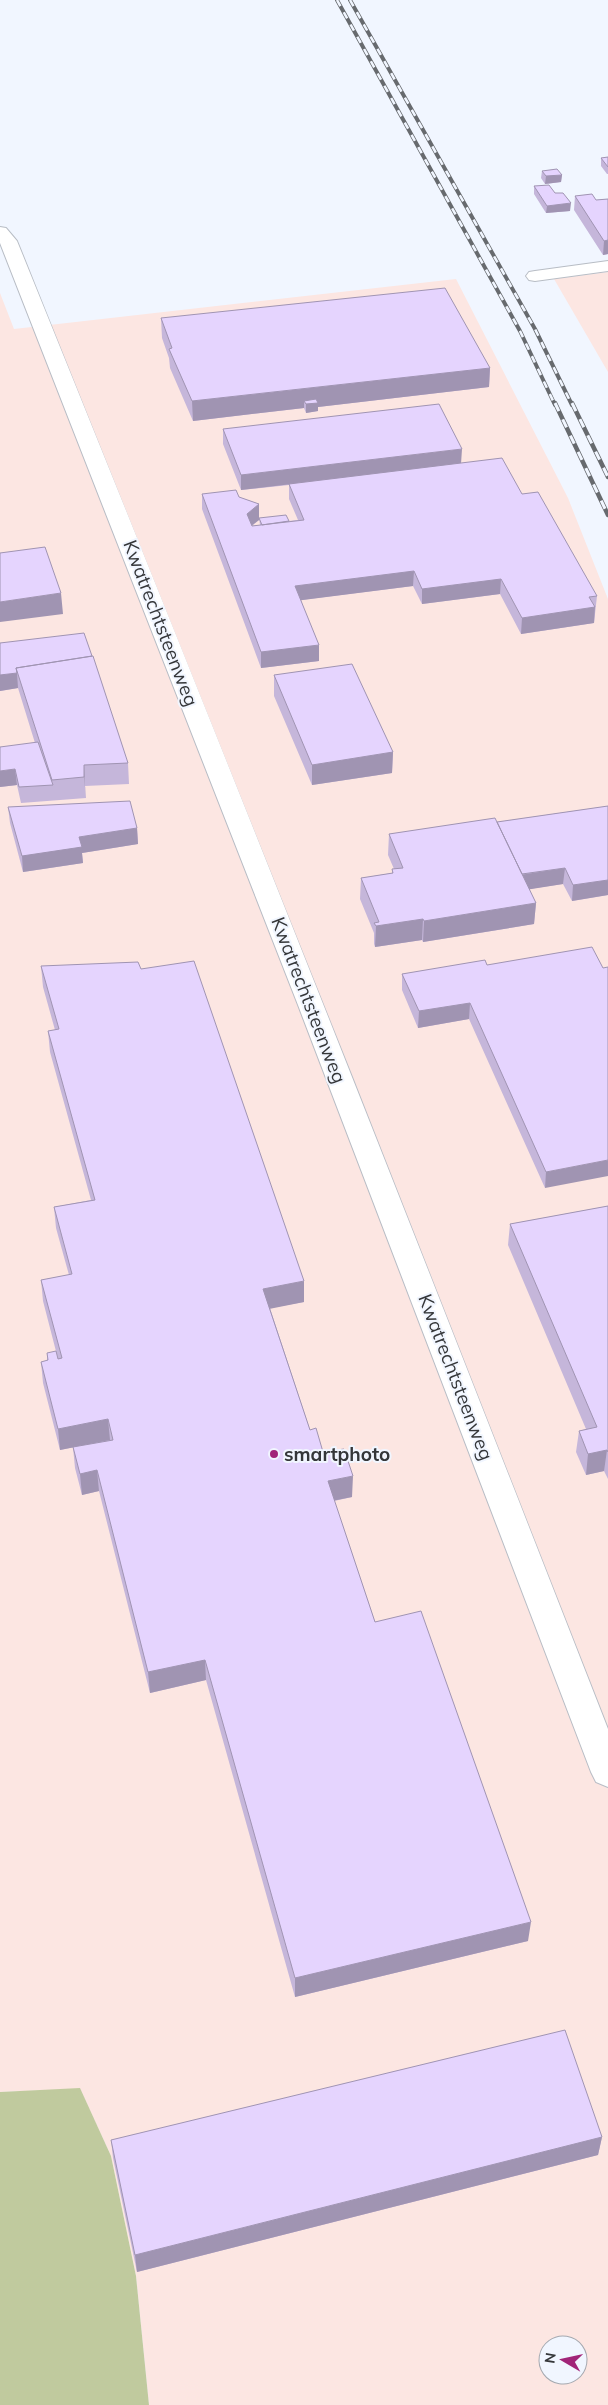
<svg xmlns="http://www.w3.org/2000/svg" width="608" height="2405" font-family="Mulish,sans-serif">
	<style>
		.industrial { fill: #fce6e2; fill-rule: evenodd }
		.forest { fill: #c0ca9e }
		.lines { fill: none; stroke-linecap: round; stroke-linejoin: round }
		.minor-casing { stroke: #b8bdc5; stroke-width: 2 }
		.tertiary-casing { stroke: #b8bdc5; stroke-width: 2 }
		.minor { fill: #fff; fill-rule: evenodd }
		.tertiary { fill: #fff; fill-rule: evenodd }
		.rail-far1-casing { stroke: #676a6e; stroke-width: 4 }
		.rail-casing { stroke: #676a6e; stroke-width: 4.5 }
		.rail-far1 { stroke: #f1f6ff; stroke-width: 2.5; stroke-dasharray: 7; stroke-linecap: butt }
		.rail { stroke: #f1f6ff; stroke-width: 3; stroke-dasharray: 9; stroke-linecap: butt }
		.wall { fill: #c5b6da }
		.shaded-wall { fill: #a094b2 }
		.building { fill: #e5d4fe; stroke: #a094b2 }
		.poi-dot { fill: #a12478; stroke: #f1f6ff; stroke-width: 2 }
		.labels { text-anchor: middle; dominant-baseline: central; stroke-width: 4; stroke-linejoin: round; paint-order: stroke }
		.street-label { font-size: 19px; fill: #343639; stroke: #f1f6ff }
		.poi-label { font-size: 19px; font-weight: bold; fill: #343639; stroke: #f1f6ff; text-anchor: start }
	</style>
	<rect width="100%" height="100%" fill="#f1f6ff"/>
	<!-- industrial -->
	<path class="industrial" d="M608,272V372L554,279Z
		M456,279L568,498L608,599V2405H149L136,2276L111,2156L80,2089L0,2092V293L14,329ZM548,2345H578V2375H548Z"/>
	<!-- forest -->
	<path class="forest" d="M80,2088L111,2156L136,2276L149,2405H0V2092Z"/>
	<g class="lines">
		<defs>
			<path id="minor" d="M608,261V271L535,281L529,280L526,276L529,272L535,271Z"/>
			<path id="tertiary" d="M0,227L6,228L17,241C218,735 414,1232 608,1729V1787L596,1782L591,1772L298,1005L0,243Z"/>
		</defs>
		<!-- minor casing -->
		<use href="#minor" class="minor-casing"/>
		<!-- tertiary casing -->
		<use href="#tertiary" class="tertiary-casing"/>
		<!-- minor -->
		<use href="#minor" class="minor"/>
		<!-- tertiary -->
		<use href="#tertiary" class="tertiary"/>
		<defs>
			<path id="rail-far1" d="M337,0L520,331L555,405
				M350,0L535,329L572,405"/>
			<path id="rail" d="M555,403L608,515
				M572,403L608,477"/>
		</defs>
		<!-- rail-far1 casing -->
		<use href="#rail-far1" class="rail-far1-casing"/>
		<!-- rail casing -->
		<use href="#rail" class="rail-casing"/>
		<!-- rail-far1 -->
		<use href="#rail-far1" class="rail-far1"/>
		<!-- rail -->
		<use href="#rail" class="rail"/>
	</g>
	<!-- wall -->
	<path class="wall" d="M608,157V174H607L601,166V158Z
		M542,171L562,175L561,182L545,184L541,178Z
		M534,186L555,193L570,211L546,213L534,194Z
		M575,196L596,200L608,199V254L603,255L574,210Z
		M161,318L490,368L489,387L318,407V411L306,413L304,408L193,421L170,368L169,358L162,338Z
		M223,429L461,463L522,494L597,596L594,623L521,634L500,594L422,604L413,586L301,600L319,661L261,668L202,509V494L239,497L259,504V520L252,526L260,525L259,518L289,521L298,520L289,499V485L241,490L223,444Z
		M0,643L128,763L129,784L85,786L86,798L21,803L17,785L0,787L35,743L18,688L0,691Z
		M274,675L393,752L392,773L312,785L274,696Z
		M608,806V895L572,901L563,884L529,889L536,903L534,924L423,942L422,940L375,947L374,944V933L360,899L361,878L392,873V869H394L388,855L389,834L497,822Z
		M8,807L137,828L138,844L82,853L83,863L23,872L10,823Z
		M487,965L603,968L545,1188L469,1019L418,1028L402,990V974Z
		M41,966L141,969L304,1302L270,1308L310,1430L323,1452L352,1497L334,1501L375,1622L528,1941L295,1997L206,1680L150,1693L99,1491L82,1495L75,1468L73,1447L110,1440L60,1450L43,1383L41,1362L47,1361V1353L58,1359L43,1301L41,1280L69,1275L56,1228L54,1207L91,1200L50,1052L48,1031L55,1030L43,987Z
		M608,1206V1479L604,1471L586,1475L576,1452L579,1431L586,1429L508,1245L510,1224Z
		M602,2137L598,2155L137,2272L113,2158L111,2140Z"/>
	<!-- shaded-wall -->
	<path class="shaded-wall" d="M562,175L561,182L545,184L546,176Z
		M571,203L570,211L546,213L547,206Z
		M608,240V254L603,255L604,241Z
		M490,368L489,387L318,407V411L306,413V404L304,401V408L193,421L192,401Z
		M462,449L461,464L241,490V475Z
		M259,504V520L247,529V514Z
		M414,571L413,586L295,601V586Z
		M501,579L500,594L422,604V589Z
		M61,593L63,614L0,622V602Z
		M595,607L594,623L521,634L522,618Z
		M319,645V661L261,668V652Z
		M17,673L18,688L0,691V675Z
		M393,752L392,773L312,785V765Z
		M84,765L85,786L86,798L84,777Z
		M15,769L17,785L0,787V771Z
		M137,828L138,844L82,853L83,863L23,872L22,856L79,837Z
		M565,868L563,884L519,891L520,875Z
		M608,880V895L572,901L573,885Z
		M536,903L534,924L423,942L424,921Z
		M423,919L422,940L375,947L376,926Z
		M470,1003L469,1019L418,1028L419,1011Z
		M608,1160V1176L545,1188L546,1172Z
		M304,1281V1302L264,1310L263,1289Z
		M108,1419L110,1440L60,1450L58,1429Z
		M607,1450L604,1471L586,1475L588,1454Z
		M97,1470L99,1491L82,1495L80,1474Z
		M353,1476L352,1497L327,1502L328,1481Z
		M205,1660L206,1680L150,1693L148,1672Z
		M531,1922L528,1941L295,1997V1978Z
		M602,2137L598,2155L137,2272L135,2255Z"/>
	<!-- building -->
	<path class="building" d="M608,157V167L601,158Z
		M557,169L562,175L546,176L542,171Z
		M549,185L555,193H563L571,203L547,206L534,186Z
		M592,194L596,200L608,199V240L604,241L575,196Z
		M445,288L490,368L192,401L169,349L172,348L161,318Z
		M316,399L318,403L306,404L304,401Z
		M439,404L462,449L241,475L223,429Z
		M502,458L522,494L538,492L597,596L589,597L595,607L522,618L501,579L422,589L414,571L295,586L319,645L261,652L202,494L236,490L239,497L259,504L247,514L252,526L304,520L289,484Z
		M286,515L289,521L262,525L259,518Z
		M45,547L61,593L0,602V553Z
		M84,633L92,656L16,668L17,673L0,675V643Z
		M93,656L128,763L84,765V777L52,780L16,668Z
		M352,664L393,752L312,765L274,675Z
		M38,742L53,785L19,787L15,769L0,771V747Z
		M130,801L137,828L79,837L82,847L22,856L8,807Z
		M608,806V880L573,885L565,868L522,874L497,822Z
		M495,818L536,903L424,921L423,919L376,926L374,923L379,922L361,878L393,873L392,869L403,868L389,834Z
		M592,947L603,968L608,967V1160L546,1172L470,1003L419,1011L402,974L485,960L487,965Z
		M194,961L304,1281L263,1289L310,1430L316,1428L323,1452L344,1449L353,1476L328,1481L375,1622L421,1611L531,1922L295,1978L205,1660L148,1672L97,1470L80,1474L73,1447L113,1440L108,1419L58,1429L41,1362L48,1360L47,1353L56,1351L58,1359L62,1358L41,1280L72,1274L54,1207L95,1200L48,1031L59,1029L41,966L138,962L141,969Z
		M608,1206V1452L607,1450L588,1454L579,1431L597,1427L510,1224Z
		M565,2030L602,2137L135,2255L111,2140Z"/>
	<!-- markers -->
	<circle class="poi-dot" cx="274" cy="1454" r="5"/>
	<g class="labels">
		<!-- street labels -->
		<g class="street-label">
			<text transform="translate(161 623) rotate(69)">Kwatrechtsteenweg</text>
			<text transform="translate(309 1000) rotate(69)">Kwatrechtsteenweg</text>
			<text transform="translate(456 1377) rotate(69)">Kwatrechtsteenweg</text>
		</g>
		<!-- poi labels -->
		<g class="poi-label">
			<text x="284" y="1454">smartphoto</text>
		</g>
	</g>
	<!-- north arrow -->
	<g transform="translate(563 2360) rotate(279)"><circle r="24" fill="#f1f6ff" stroke="#a5a9b0"/>
	<path d="M0-4L9 19L0 12L-9 19Z" fill="#a12478"/>
	<text y="-8" font-size="14" font-weight="bold" text-anchor="middle" fill="#343639">N</text>
	</g>
</svg>
